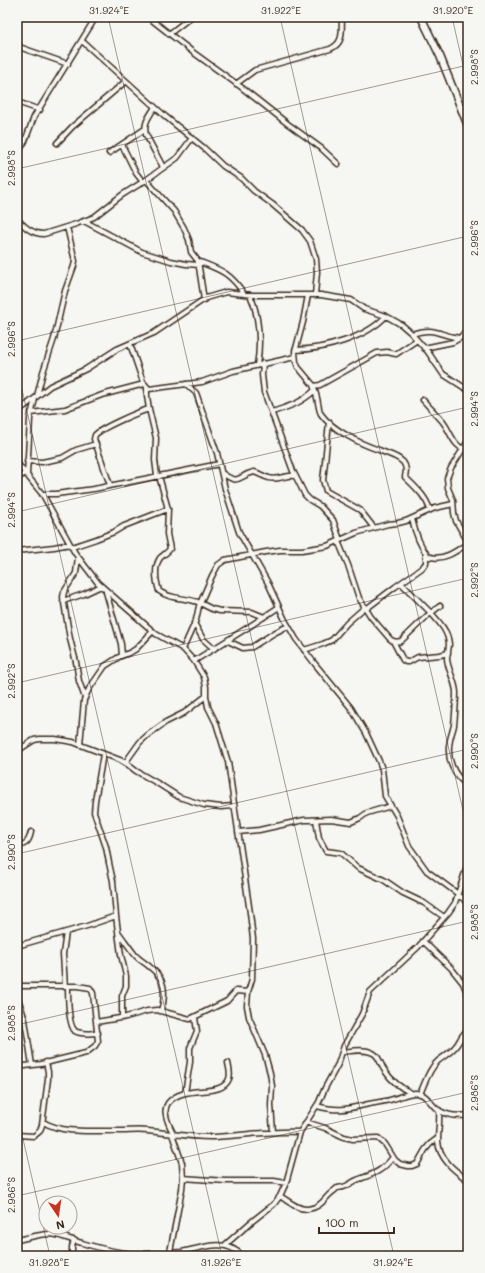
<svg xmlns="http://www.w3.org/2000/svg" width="485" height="1273" font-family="Mali,sans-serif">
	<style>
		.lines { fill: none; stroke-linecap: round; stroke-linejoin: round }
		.street-casing { stroke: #3b2a1e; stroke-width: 7 }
		.secondary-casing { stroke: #3b2a1e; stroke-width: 9 }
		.street { stroke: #f6f6f2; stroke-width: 4 }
		.secondary { stroke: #f6f6f2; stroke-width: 6 }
		.ticks { fill: none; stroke: #3b2a1e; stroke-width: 1; stroke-opacity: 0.45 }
		.neatline { fill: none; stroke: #3b2a1e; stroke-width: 1.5 }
		.ticks-label { font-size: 10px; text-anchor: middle; fill: #3b2a1e }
	</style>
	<rect width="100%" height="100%" fill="#f6f6f2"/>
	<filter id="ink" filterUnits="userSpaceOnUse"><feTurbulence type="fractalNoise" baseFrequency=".025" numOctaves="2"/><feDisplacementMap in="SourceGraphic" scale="8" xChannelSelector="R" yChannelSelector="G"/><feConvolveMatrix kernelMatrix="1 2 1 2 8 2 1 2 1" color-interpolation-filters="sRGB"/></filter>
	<g filter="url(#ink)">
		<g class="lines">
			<defs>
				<path id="street" d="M148,17L194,53L241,87L288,124L321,148L338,164
					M169,34L191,17
					M82,41L166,117L204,148L223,166L241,178L254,191L272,204L302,230L310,241L316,259L317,272L315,295
					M17,45L22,48L68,64
					M236,84L255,70L330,49C345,43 341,30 342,17
					M17,102L40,110
					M155,107C149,117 143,123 146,135L163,167
					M57,143L72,127L126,81
					M122,145L136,173L143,182
					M109,153L145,129
					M17,155L25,141L34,117L96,17
					M146,180L174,211L184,228L189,240L191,252L198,261L204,300
					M17,219C25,227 32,234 44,234L76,224L94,217L122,195L146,180L177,158L192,138
					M84,221L142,252L171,261L186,264L199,265
					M198,261C220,270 230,272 244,294
					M250,295C259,314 261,344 257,365
					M308,295L303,322L295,352L296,362L298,367L314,386L320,385L377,353L387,352L396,354L417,340
					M412,334C436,326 439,336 460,338
					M130,344L143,382L149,389L202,382L233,371L295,357
					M424,348L453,342L460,338L468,328
					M295,350C325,349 366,338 386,316
					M263,363L262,375L264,392L293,471L305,495L310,500L320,506L333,520L340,540
					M186,384L196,393L217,453L225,489L239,532L268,583L285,620L296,639L315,664L351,708L366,733L379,761L382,769L385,796L397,816L409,846L427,871L458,894
					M313,385C315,391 317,396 318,403C319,407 319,411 321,414C332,430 361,444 379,450C387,454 396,455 403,462C407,467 406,472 405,477C415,487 426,496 430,510
					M147,387V396L149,409L156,438L155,460L157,476
					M37,396L43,372L54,339L65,291L74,266L75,261L67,227
					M423,400C430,408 437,415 443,422C451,432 453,448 468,450
					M17,411L25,406L50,386L86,369L117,349L154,333L206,298L226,292L253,295H321L351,300L364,309L386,316L402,325L410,332L428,352L443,374L468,390
					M272,412C290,406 300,404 315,390
					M31,413L65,409L102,395L144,384
					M329,422L324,472L323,480L326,491L360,510L374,528
					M468,441L451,468L447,478L448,488L453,500L454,513L456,521L468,542
					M27,461L42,462L62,458L76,450L96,444
					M17,463L43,495L75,553L98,583L156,634L183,649L194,661L204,677L206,687V696L208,707L216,723L228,762L250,913L253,939L252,979L248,992L247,1006L249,1017L265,1055L270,1073L272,1086L271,1105L273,1132
					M222,473C240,486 237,476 254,472C259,473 264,477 269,478C278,481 286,474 295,476
					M27,475L30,419L35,399
					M159,476L168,509L167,534L170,549C167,553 163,555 160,558C154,567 156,581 159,591C171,600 187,597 200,603
					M17,479L25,473
					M110,485L94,439L95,435C101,428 138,412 149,409
					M42,494H56L94,489L219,464
					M412,519C415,532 420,546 428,556C442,562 457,551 468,543
					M338,541L348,565L359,598L371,617L390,639C394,642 396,642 401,641L427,616L440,606
					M72,547L96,539L114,532L124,526L168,509
					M17,551L54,547L70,544
					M78,557L76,573L64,592L63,597L70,639L76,662L79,681L85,698
					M401,583L431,613
					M106,592L121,644L122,655
					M63,601L84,594L101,586
					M200,603L212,609L220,611L252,612L264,617
					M366,609L395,587L422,568L426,563V554
					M431,613C439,622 448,631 449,644C449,649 447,654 447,659C448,670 455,680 456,692C456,703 455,715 454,725C453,730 451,735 450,740C446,758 453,776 468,785
					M194,623L203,639L214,649
					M228,641L243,648L252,647L274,633L288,626
					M393,641L403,660L406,662H409L418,657L440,655L448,653
					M183,649L196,620L199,606L212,576L218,565L225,560L266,552L280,550H302L327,546L356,533L388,524L398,523L406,521L435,508L453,504
					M304,650L323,644L332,640L347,623L364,608
					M194,661L247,628L279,607
					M80,745L84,700L89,689L105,666L119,657L131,652L136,649L153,631
					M17,751L34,740L40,739H55L73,742L120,760L127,764L136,771L157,783L179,797L204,805L221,807L233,806
					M103,754L95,801L94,812L106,847L109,863L113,881L116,916L121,955L126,976V986L122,996V1018
					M125,763L140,742L149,734L166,722L184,713L206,696
					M316,820L319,838L326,851L341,853L358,868L384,880L403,893L424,903L444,917
					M238,832L259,830L304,820L331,819L351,822L360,818L367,813L384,808L390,806
					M17,847C26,844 29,842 31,832
					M458,895L468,902
					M119,933C125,941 130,949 136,956C141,961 147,964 151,968C166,979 166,995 161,1011
					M423,941L451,968L463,983L468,995
					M17,946L87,926L116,916
					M17,986H78L90,988L93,993L98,1041L95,1046L86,1053L41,1064L17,1067
					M65,987L63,954L66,932
					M68,987C68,996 68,1025 75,1031C81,1035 91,1033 98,1033
					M17,995L25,1020L32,1065
					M17,1019L24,1017
					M96,1022L126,1017L147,1011L157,1010L190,1019L223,1003L227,1001L236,991L248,992
					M342,1052C351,1051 364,1048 373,1053C380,1056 380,1065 385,1071C391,1080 401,1088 411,1093
					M185,1093L190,1062V1048L197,1031L195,1018
					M420,1094C425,1083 429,1069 438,1061C444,1056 450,1053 455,1047C460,1042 461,1034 468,1030
					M317,1106C339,1112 347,1109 369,1104C377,1102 385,1102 393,1099C401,1097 409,1092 417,1093C426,1093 431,1105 438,1110C448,1116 457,1117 468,1115
					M439,1110C440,1121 438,1131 438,1141C439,1159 455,1171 468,1180
					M43,1122C66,1135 95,1130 121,1131C130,1131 139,1130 148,1131C170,1133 192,1138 215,1137C244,1136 270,1130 300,1132
					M306,1122L325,1128L344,1137L353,1139L378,1138L385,1144L395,1160L400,1164L408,1166H412L417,1164L425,1150L430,1144L438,1138
					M17,1135L34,1136L40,1131L42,1125L48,1079V1072L46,1062
					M174,1135C171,1129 167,1122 166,1115C165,1111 166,1106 168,1103C184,1083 221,1099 229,1079C231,1074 229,1068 228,1063
					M183,1178L226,1181H274L286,1183
					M280,1196C288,1201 298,1210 308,1209C323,1207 324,1197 335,1190C337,1187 340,1188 343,1187C348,1186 352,1182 357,1180C373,1174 382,1172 393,1157
					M17,1240C28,1238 39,1234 50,1234C61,1235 71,1240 82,1243C102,1249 125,1255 145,1254C157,1254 170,1253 182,1252C202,1248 226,1237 242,1256
					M225,1245L250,1223L274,1204L280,1196L286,1183L300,1132L319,1102L325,1088L338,1064L344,1046L362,1014L370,992L418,947L448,913L455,903L468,863
					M170,1252L182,1189L183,1178L182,1163L172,1134
					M72,1256V1247L74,1240"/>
				<path id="secondary" d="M421,17L440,56L468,126"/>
			</defs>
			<!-- street casing -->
			<use href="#street" class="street-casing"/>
			<!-- secondary casing -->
			<use href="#secondary" class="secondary-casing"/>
			<!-- street -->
			<use href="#street" class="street"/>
			<!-- secondary -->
			<use href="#secondary" class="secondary"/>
		</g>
	</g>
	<!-- ticks -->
	<path class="ticks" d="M108,17L394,1256M280,17L468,832M452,17L468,87M17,169L468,65M17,341L468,236M17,368L222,1256M17,512L468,407M17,683L468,578M17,854L468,749M17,1025L468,921M17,1113L50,1256M17,1196L468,1092"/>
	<!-- margin -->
	<rect width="485" height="1273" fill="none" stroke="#f6f6f2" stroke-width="44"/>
	<!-- north arrow -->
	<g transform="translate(58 1215) rotate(167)"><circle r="19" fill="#f6f6f2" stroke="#aba49d"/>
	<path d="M0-3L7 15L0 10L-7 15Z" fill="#c8321e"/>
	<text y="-6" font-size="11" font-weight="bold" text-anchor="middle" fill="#3b2a1e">N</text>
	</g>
	<!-- scale -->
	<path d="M319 1227v6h75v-6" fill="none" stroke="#3b2a1e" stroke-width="2"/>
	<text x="325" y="1227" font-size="12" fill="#3b2a1e" stroke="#f6f6f2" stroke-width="3" paint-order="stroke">100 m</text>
	<rect x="22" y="22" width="441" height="1229" class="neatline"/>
	<g class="ticks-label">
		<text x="109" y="14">31.924°E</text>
		<text x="281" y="14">31.922°E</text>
		<text x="453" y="14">31.920°E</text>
		<text transform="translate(474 67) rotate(-90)" y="4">2.998°S</text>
		<text transform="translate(11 168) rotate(-90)" y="4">2.998°S</text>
		<text transform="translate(474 238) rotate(-90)" y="4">2.996°S</text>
		<text transform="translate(11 339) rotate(-90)" y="4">2.996°S</text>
		<text transform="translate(474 409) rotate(-90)" y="4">2.994°S</text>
		<text transform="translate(11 510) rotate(-90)" y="4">2.994°S</text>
		<text transform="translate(474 580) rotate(-90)" y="4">2.992°S</text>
		<text transform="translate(11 681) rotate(-90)" y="4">2.992°S</text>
		<text transform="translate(474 751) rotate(-90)" y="4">2.990°S</text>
		<text transform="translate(11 852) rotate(-90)" y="4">2.990°S</text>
		<text transform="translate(474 922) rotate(-90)" y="4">2.988°S</text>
		<text transform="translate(11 1023) rotate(-90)" y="4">2.988°S</text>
		<text transform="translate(474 1093) rotate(-90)" y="4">2.986°S</text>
		<text transform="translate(11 1195) rotate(-90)" y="4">2.986°S</text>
		<text x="49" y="1266">31.928°E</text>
		<text x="221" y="1266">31.926°E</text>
		<text x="393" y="1266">31.924°E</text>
	</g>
</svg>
